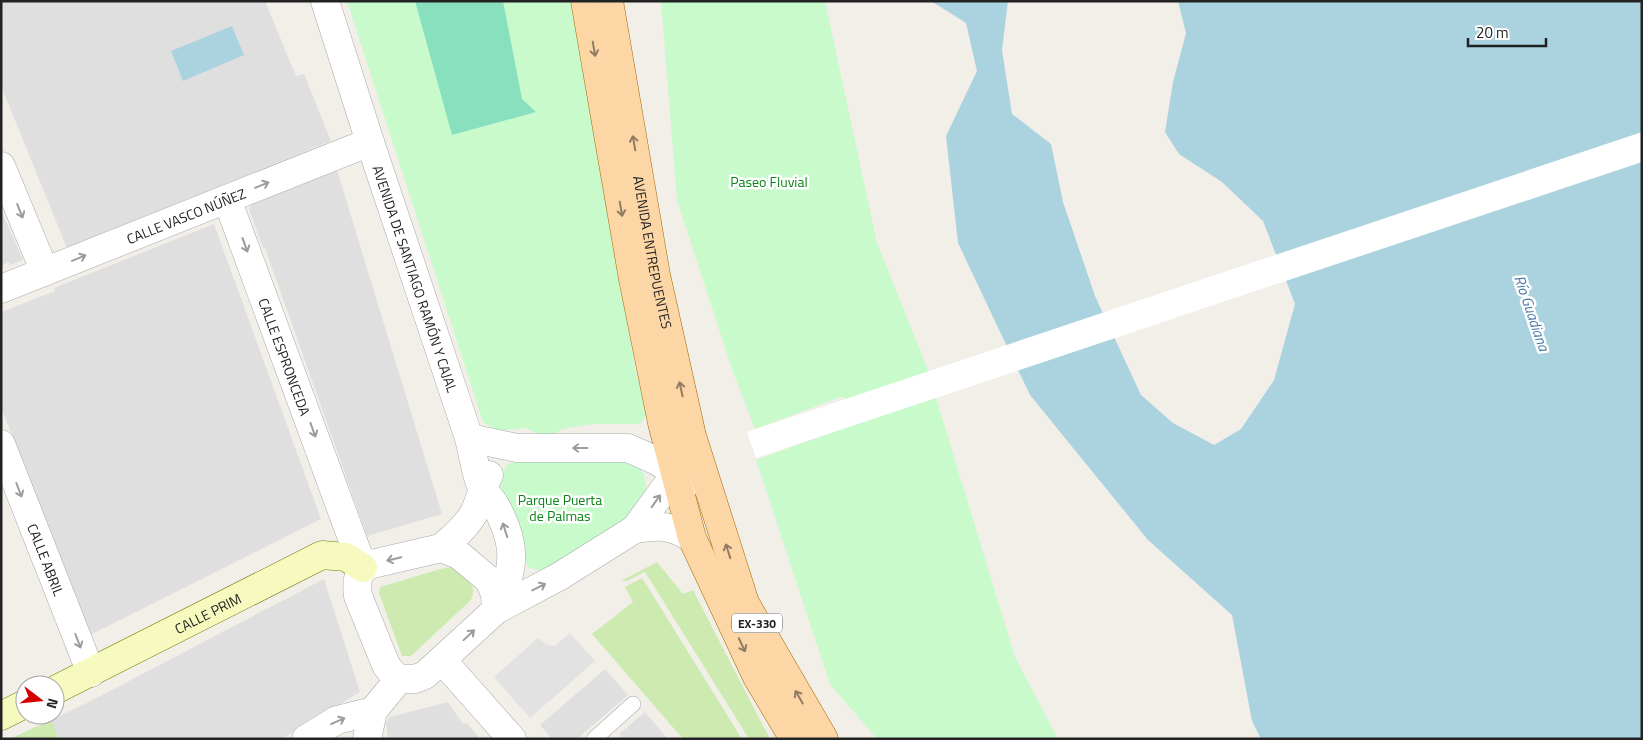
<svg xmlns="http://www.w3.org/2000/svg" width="1643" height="740" font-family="'Titillium Web',sans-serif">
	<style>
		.residential { fill: #e0dfdf }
		.grass { fill: #cdebb0 }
		.park { fill: #c8facc }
		.pitch { fill: #88e0be }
		.parking { fill: #e2e2e2 }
		.water { fill: #aad3df }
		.pier { fill: #fff }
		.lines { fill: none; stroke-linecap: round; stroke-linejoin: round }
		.lane-casing { stroke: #a9a9a9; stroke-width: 16 }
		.street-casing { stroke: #a9a9a9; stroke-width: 29 }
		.secondary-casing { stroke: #707d05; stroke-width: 29 }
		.primary-casing { stroke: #a06b00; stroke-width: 29 }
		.lane { stroke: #fff; stroke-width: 15 }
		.street { stroke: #fff; stroke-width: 28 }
		.secondary { stroke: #f7fabf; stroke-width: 28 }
		.primary { stroke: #fcd6a4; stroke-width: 28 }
		.oneway { stroke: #8f7c63 }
		.oneway2 { stroke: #9c9c9c }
		.labels { text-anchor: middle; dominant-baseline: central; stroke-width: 5; stroke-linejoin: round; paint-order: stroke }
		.shield { fill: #fff; stroke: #646464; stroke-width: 1 }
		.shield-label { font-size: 12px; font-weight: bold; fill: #222 }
		.park-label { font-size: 14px; fill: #0c8416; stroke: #fff }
		.street-label { font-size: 14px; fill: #222; stroke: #fff }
		.water-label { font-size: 15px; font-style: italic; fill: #4a7aab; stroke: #fff }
	</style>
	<rect width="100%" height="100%" fill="#f2efe9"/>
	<!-- residential -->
	<path class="residential" d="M1,1H265L296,76L304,74L331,141L67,248L1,86Z
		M337,170L442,514L367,536L265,248H263L249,209L252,203Z
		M1,210L23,260L10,265L8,262L1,266Z
		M214,224L321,519L90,635L1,407V312L55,291L54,288Z
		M324,579L360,692L281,739H10L87,703Z
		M605,669L628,695L577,739H552L540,725Z
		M448,702L463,724L467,723L480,739H388L386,722L390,717Z
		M645,712L668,739H623L619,734Z"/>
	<!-- grass -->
	<path class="grass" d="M657,562L683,594L693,590L770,739H749L645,572L627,581H621Z
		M453,567C466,575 478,583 471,600L411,656H402L379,593L380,587L444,568Z
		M642,578L651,592L742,739H683L592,634L633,602L625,587Z
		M51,720L59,739H10Z"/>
	<!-- park -->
	<path class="park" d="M347,1H572L635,367L646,409V416L640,424H594L562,429L554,434L542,436L526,428L497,431L483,422Z
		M661,1H825L877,243L926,365L1015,657L1058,739H877L830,684L756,460L854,424L843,396L755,429L733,372L677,200Z
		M614,456L640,468L644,475L647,492L637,513L545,572L528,567L499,483L506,466L514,461Z"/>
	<!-- pitch -->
	<path class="pitch" d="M415,1H503L522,99L536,112L452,135Z"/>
	<!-- parking -->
	<path class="parking" d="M570,633L595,661L530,718L494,677L538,638L548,645L555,646Z"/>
	<!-- water -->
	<path class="water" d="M931,1H1008L1002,50L1012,114L1051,144L1063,202L1095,296L1141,395L1173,423L1214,445L1241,429L1274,380L1295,304L1263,221L1222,182L1179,154L1165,132L1173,82L1186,33L1178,1H1642V739H1261L1252,721L1232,615L1148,540L1030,395L958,243L946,136L977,71L966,23Z
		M232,26L244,55L183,81L171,51Z"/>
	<!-- pier -->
	<path class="pier" d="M1642,132V162L756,458L747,432Z"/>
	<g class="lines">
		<defs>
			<path id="lane" d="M594,739L633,704"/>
			<g id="street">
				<path id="s1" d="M325,1L370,142L469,438C473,454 475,471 481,486C484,493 491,498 495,505C518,545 515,570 496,610"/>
				<path d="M1,166L45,272"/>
				<path id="s2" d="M227,199L363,568"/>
				<path id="s3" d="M1,289L370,142"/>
				<path d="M469,438L517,448H628L657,461L690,481"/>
				<path id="s4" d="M1,444L91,673"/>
				<path d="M635,529C659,525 670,525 692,538"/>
				<path d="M441,548C453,538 466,527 474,513C480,501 482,487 489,475"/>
				<path d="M496,610L495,594L489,580L459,555L441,548L372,564C357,570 356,581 358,596L386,665L392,673L399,679H415L425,675L496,610L560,576L635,529L668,484L684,456"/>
				<path d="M442,660L512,739"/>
				<path d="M306,739L337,720L373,711"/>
				<path d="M367,739L373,711L399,679"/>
			</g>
			<g id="secondary">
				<path id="s5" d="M55,690L322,555L346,557L363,568"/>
				<path d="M1,716L25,704"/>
			</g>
			<g id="primary">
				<path d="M585,1L633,279L662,423L692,538L757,677L794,739"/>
				<path id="s6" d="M609,1L656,275L692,436L745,603L824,739"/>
			</g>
		</defs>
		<!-- lane casing -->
		<use href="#lane" class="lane-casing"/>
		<!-- street casing -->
		<use href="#street" class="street-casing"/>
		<!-- secondary casing -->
		<use href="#secondary" class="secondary-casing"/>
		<!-- primary casing -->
		<use href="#primary" class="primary-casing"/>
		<!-- lane -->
		<use href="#lane" class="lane"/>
		<!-- street -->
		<use href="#street" class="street"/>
		<!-- secondary -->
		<use href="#secondary" class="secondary"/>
		<!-- primary -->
		<use href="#primary" class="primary"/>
	</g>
	<!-- one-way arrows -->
	<defs><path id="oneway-shaft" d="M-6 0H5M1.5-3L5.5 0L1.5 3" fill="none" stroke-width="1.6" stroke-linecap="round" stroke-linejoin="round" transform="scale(1.25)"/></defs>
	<g class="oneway">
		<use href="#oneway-shaft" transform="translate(594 49) rotate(80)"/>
		<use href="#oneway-shaft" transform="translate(634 143) rotate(-100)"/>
		<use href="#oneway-shaft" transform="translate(621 209) rotate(80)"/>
		<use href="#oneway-shaft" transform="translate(681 389) rotate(-102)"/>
		<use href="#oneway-shaft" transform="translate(728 551) rotate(-108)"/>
		<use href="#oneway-shaft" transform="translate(742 645) rotate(65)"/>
		<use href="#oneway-shaft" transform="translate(799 697) rotate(-120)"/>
	</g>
	<g class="oneway2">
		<use href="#oneway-shaft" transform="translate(262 185) rotate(-22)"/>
		<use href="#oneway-shaft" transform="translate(20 211) rotate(68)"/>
		<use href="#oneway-shaft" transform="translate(245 245) rotate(70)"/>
		<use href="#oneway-shaft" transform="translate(79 258) rotate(-22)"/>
		<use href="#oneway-shaft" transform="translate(313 430) rotate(70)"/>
		<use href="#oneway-shaft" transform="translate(580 448) rotate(-180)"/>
		<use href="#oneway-shaft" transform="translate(19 490) rotate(69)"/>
		<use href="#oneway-shaft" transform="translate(656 501) rotate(-55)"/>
		<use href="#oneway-shaft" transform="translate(505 530) rotate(-108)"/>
		<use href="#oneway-shaft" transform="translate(394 559) rotate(167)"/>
		<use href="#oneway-shaft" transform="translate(539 587) rotate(-27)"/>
		<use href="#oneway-shaft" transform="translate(469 635) rotate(-43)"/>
		<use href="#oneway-shaft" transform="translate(78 641) rotate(69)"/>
		<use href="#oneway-shaft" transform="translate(338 721) rotate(-24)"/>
	</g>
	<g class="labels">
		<!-- shield labels -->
		<rect class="shield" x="732" y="613.5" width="50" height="19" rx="4"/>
		<g class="shield-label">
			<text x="757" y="623">EX-330</text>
		</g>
		<!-- park labels -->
		<g class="park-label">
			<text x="769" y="181">Paseo Fluvial</text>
			<text x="560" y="499">Parque Puerta<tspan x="560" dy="16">de Palmas</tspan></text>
		</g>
		<!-- street labels -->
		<g class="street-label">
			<text stroke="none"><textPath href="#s3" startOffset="199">CALLE VASCO NÚÑEZ</textPath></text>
			<text stroke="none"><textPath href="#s6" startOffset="255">AVENIDA ENTREPUENTES</textPath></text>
			<text stroke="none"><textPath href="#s1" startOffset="292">AVENIDA DE SANTIAGO RAMÓN Y CAJAL</textPath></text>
			<text stroke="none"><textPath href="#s2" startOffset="168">CALLE ESPRONCEDA</textPath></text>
			<text stroke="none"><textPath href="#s4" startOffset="124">CALLE ABRIL</textPath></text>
			<text stroke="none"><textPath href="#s5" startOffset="171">CALLE PRIM</textPath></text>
		</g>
		<!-- water labels -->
		<g class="water-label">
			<text transform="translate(1532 313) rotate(71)">Río Guadiana</text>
		</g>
	</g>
	<!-- border -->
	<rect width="1643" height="740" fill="none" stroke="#222222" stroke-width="5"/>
	<!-- north arrow -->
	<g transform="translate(40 700) rotate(106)"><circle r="24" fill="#ffffff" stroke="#a7a7a7"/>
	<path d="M0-4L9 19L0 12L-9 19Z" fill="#d40000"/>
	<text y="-8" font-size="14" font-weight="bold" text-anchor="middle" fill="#222222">N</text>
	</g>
	<!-- scale -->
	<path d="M1468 38v8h78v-8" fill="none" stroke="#222222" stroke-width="2.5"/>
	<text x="1476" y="38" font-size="15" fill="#222222" stroke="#ffffff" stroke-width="4" paint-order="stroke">20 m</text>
</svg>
